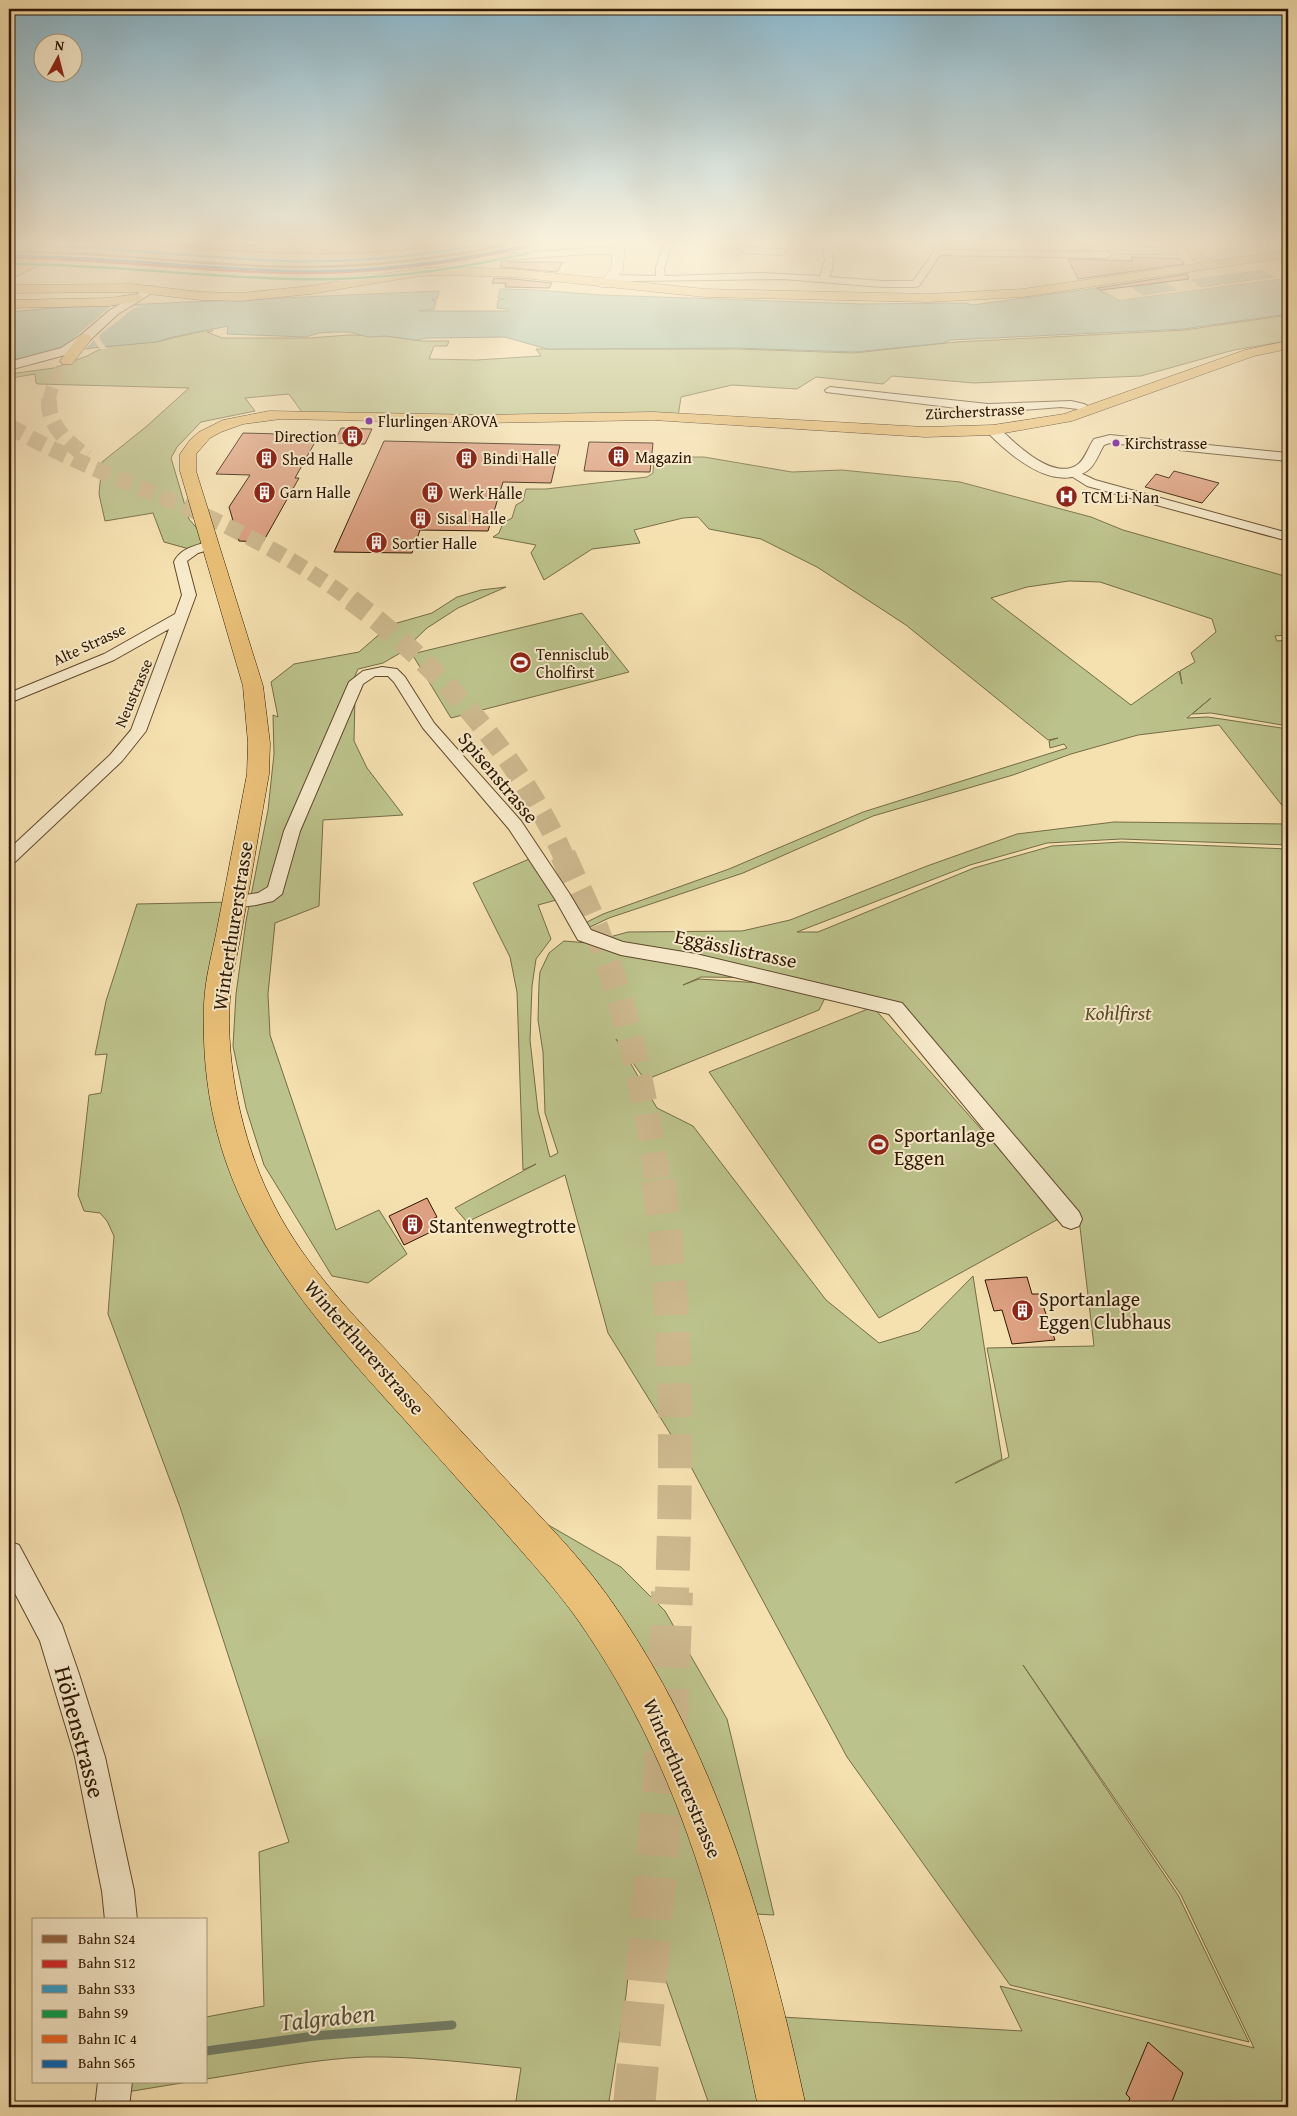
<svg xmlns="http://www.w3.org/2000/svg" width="1297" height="2116" font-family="'Gentium Book Plus',serif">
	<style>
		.green { fill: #bcc28b; stroke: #756c46; fill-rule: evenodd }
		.water { fill: #9dbda8; stroke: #717b65 }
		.pier { fill: #f5e0b0; fill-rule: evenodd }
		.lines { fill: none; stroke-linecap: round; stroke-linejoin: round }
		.stream { stroke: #717b65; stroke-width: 9 }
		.building { fill: #dda081; stroke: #2e1701 }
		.trunk-tunnel-far5 { stroke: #cdb88d; stroke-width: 13; stroke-dasharray: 13 6; stroke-linecap: butt }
		.trunk-tunnel-far4 { stroke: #cdb88d; stroke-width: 16; stroke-dasharray: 16 8; stroke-linecap: butt }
		.trunk-tunnel-far3 { stroke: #cdb88d; stroke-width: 21; stroke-dasharray: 21 11; stroke-linecap: butt }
		.trunk-tunnel-far2 { stroke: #cdb88d; stroke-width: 26; stroke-dasharray: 26 13; stroke-linecap: butt }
		.trunk-tunnel-far1 { stroke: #cdb88d; stroke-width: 34; stroke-dasharray: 34 17; stroke-linecap: butt }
		.trunk-tunnel { stroke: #cdb88d; stroke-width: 42; stroke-dasharray: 42 21; stroke-linecap: butt }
		.minor-casing { stroke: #60492d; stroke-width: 2 }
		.tertiary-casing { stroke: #60492d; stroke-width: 2 }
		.secondary-casing { stroke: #2e1701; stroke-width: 1 }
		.primary-casing { stroke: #2e1701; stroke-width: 1 }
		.trunk-casing { stroke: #2e1701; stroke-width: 1 }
		.minor { fill: #f8ebcc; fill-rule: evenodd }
		.tertiary { fill: #f8ebcc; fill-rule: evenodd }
		.secondary { fill: #f8ebcc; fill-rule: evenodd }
		.primary { fill: #eac078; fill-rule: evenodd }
		.trunk { fill: #eac078; fill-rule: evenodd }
		.rail-1-casing { stroke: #f8ebcc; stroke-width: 4.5 }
		.rail-2-casing { stroke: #f8ebcc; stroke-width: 4.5 }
		.rail-3-casing { stroke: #f8ebcc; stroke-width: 4.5 }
		.rail-4-casing { stroke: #f8ebcc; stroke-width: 4.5 }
		.rail-5-casing { stroke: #f8ebcc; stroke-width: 4.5 }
		.rail-6-casing { stroke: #f8ebcc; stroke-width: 4.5 }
		.rail-1 { stroke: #946644; stroke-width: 2.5 }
		.rail-2 { stroke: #d8242b; stroke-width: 2.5 }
		.rail-3 { stroke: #2da0d4; stroke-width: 2.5 }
		.rail-4 { stroke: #00a34f; stroke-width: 2.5 }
		.rail-5 { stroke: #f26522; stroke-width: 2.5 }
		.rail-6 { stroke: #0065bd; stroke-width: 2.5 }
		.bus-dot { fill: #8e44ad; stroke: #f8ebcc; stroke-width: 2 }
		.labels { text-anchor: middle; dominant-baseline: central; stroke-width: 4; stroke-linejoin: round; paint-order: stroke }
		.far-street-label { font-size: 16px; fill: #2e1701; stroke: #f8ebcc }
		.far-bus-label { font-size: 16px; fill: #2e1701; stroke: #f8ebcc; text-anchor: start }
		.far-poi-label { font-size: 16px; fill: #2e1701; stroke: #f8ebcc; text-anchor: start }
		.street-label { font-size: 20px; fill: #2e1701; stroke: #f8ebcc }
		.park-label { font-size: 20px; font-style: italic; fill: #594a2a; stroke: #f8ebcc }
		.poi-label { font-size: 20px; fill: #2e1701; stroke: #f8ebcc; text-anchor: start }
		.near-street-label { font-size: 24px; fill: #2e1701; stroke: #f8ebcc }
		.near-water-label { font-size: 25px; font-style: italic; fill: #55513b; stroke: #f8ebcc }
	</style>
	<rect width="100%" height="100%" fill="#f5e0b0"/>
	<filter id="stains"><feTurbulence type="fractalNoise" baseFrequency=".004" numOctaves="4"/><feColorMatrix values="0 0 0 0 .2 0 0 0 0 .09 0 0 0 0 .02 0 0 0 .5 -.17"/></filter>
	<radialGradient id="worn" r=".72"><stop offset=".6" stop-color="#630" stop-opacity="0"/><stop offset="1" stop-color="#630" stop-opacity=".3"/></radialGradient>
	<!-- green -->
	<path class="green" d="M113,241H290L210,251Z
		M1083,241H1121L1122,246L1176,248L1179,255L1110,254L1108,251L1080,252L1077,249H1083Z
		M1288,315V341L1234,350L1141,376L974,383L892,376L883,384L816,377L797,389L732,385L681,397L678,417L304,415L289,394L245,398L255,411L201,422L177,447L171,458L189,519L211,545L193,550L164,542L153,513L105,521L99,494L102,462L147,426L189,388L39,384L36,383L35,374L17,377L9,384V374L54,368L87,356L106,346L156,342L211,329L213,331L207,332L222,338H309L349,335L386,336L421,341H449L447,346H434L429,359L476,360L541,356L536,349H737L854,353L956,342L1185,330Z
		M654,457H704L792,472L842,470L960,482L1091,517L1123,530L1288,577V635L1275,636L1277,641L1288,640V726L1211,713L1192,714L1211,698L1187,718L1208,717L1288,729V813L1219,725L1138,735L1071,754L1013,775L873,816L743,873L609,918L586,929L583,924L603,914L729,869L863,812L1067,748L1064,744L1050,748L1049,741L1058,738L1048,740L906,625L817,567L761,539L709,529L698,517L683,518L634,530L640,543L592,549L544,580L531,553L536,545L493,537L499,533L503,523L512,518L516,505L523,501L526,489H546L647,477L653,473ZM1069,581L1100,582L1212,619L1216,632L1191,653L1195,662L1180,671L1182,684L1179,671L1131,705L991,598L1027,587Z
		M506,587L458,608L427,628L402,652L383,663L358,669L332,728L355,696L354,741L367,768L403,815L323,820L319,906L275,923L268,994L270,1035L336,1230L379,1210L407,1254L368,1283L332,1276L264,1165L246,1108L233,1046L236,994L246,921L268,810L274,754L273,715L278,717L271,682L294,664L359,652L390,625L432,613L457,597L481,590Z
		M582,613L629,672L451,718L412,654Z
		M1114,822L1288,824V845L1121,839L1047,843L970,865L797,932H818L974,868L1052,846L1122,842L1288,849V2107H710L652,1941L632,1939L626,1995L608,2107H515L521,2068C470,2063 417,2056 365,2057C312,2059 259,2071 206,2079V2017L264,2006L259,1852L289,1842L180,1507L108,1314L114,1236L107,1221L100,1213L84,1211L78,1195L89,1095L101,1093L107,1054L95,1055L106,1001L137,904L234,902L219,1064L278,1240L538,1519L621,1567L665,1611L727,1719L774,1915L737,1913L764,2016L1022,2031L1000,1986L1254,2048L1181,1895L1023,1665L1178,1895L1249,2042L1010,1985L847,1757L691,1467L608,1333L565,1175L467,1222L455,1208L536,1164L523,1170L517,992L510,957L473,883L534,857L560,899L538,905L551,939L536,959L532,986L530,1040L538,1111L550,1157L558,1153L545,1113L543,1052L538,1020L539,984L540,972L549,953L564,941L588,943L628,932L742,931L790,920L927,866L1017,834ZM701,977L786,978L873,996L1079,1219L1094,1346L987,1348L1009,1457L955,1483L1002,1459L973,1276L919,1331L879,1343L826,1300L693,1126L657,1108L616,1039L645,1080L819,1010L827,994L761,983L699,979L683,985Z
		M873,1007L1060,1218L879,1318L709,1072Z
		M115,2082H188L114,2094Z"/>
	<!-- water -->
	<path class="water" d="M1262,270L1276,277L1202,287L1188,280Z
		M1288,278V314L1183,329L951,340L943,343L855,352L736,348L547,349L505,337L428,338L416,340L386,336L368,337L349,332H334L319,333L306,337L227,334L228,326L173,337L156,342L92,348L9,360V312L53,308L439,291L437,299L432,300L436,301L434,309L419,311H509L507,309L497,308L498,300L504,299L498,298L500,289L537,290L601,295L861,304L965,303L973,305L1096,288L1119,300Z
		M1165,282L1178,290L1143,295L1130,287Z"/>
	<!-- pier -->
	<path class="pier" d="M1263,267L1288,268V270H1267L1280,277L1288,275V278L1119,300L1098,288H1102L1113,294L1108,289ZM1261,270L1275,277L1202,287L1196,284L1198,283L1189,280ZM1165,282L1177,290L1143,295L1131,287Z
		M111,306H143L134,308L101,334L99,338L107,349H100L94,340L82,352L42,357L67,344Z"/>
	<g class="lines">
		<!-- stream -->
		<path class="stream" d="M206,2051L314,2036L452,2025"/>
	</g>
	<!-- building -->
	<path class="building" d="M1131,257L1182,259L1184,264L1078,279L1068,259L1133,261Z
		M503,260L509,262H563L557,272L500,267Z
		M1187,274L1189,279L1101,290L1097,288Z
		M494,278L513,279L552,283L549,288L505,287L506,283H492Z
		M341,428L372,429L365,444L334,443Z
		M243,433L319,435L295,478H299L263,542L239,541L229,507L250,475L216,474Z
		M384,441L517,444L560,445L551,483L503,482L488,531L420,530L412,553L334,552Z
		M589,442L653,443L650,472L584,471Z
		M1174,471L1219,483L1202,503L1145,487L1156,474L1169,478Z
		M427,1198L437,1217L430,1220L435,1230L404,1245L389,1216Z
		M1027,1277L1032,1294H1039L1055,1340L1012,1344L1002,1310L994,1311L985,1280Z
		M1148,2042L1183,2073L1170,2107H1126L1130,2098L1126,2094Z"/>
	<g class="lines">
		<!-- trunk-tunnel-far5 -->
		<path class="trunk-tunnel-far5" d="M70,246L81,241
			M9,253L15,258L16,263
			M49,400C52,385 58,374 67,361"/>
		<!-- trunk-tunnel-far4 -->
		<path class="trunk-tunnel-far4" d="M49,399C47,425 68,443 87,457
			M9,426C64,458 123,480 181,505C241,531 300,562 352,601"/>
		<!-- trunk-tunnel-far3 -->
		<path class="trunk-tunnel-far3" d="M351,600C439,666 519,756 564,857"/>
		<!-- trunk-tunnel-far2 -->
		<path class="trunk-tunnel-far2" d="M563,855C574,880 586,904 596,929C627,1010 645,1096 658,1181"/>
		<!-- trunk-tunnel-far1 -->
		<path class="trunk-tunnel-far1" d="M658,1180C678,1317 677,1455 672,1593"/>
		<!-- trunk-tunnel -->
		<path class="trunk-tunnel" d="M634,2107L665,1769L672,1592"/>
		<defs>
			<path id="minor" d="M665,241H673L664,268L665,276L762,273L820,276L825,260L821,241H829C833,254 835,265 829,277L882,281H913L934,252L933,241H941L942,250L1107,252L1111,255L1107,258L940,255L919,286L916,287H882L783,279L633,281H612L608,278L612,275L656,276V268Z
				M738,241H746L748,248L782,249L786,252L782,255L745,253L741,250Z
				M1264,241H1273L1280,250L1273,252Z
				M588,248H618L622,251L618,254H588L509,260L505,257L509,254Z
				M830,387L988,404L1071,401L1084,404L1095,410L1090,413L1078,409L1061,407L1010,411L965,409L826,392L825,390Z
				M1072,469L1095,480L1288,533V541L1087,486L1068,474L1066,472L1068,470Z
				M211,541L215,542L217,545L215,548L198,553L187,561L196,595L146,731L122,761L15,862L9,864V849L110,755L131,730L169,629L114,660L14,701L9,702V693L104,654L175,614L182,595L174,562C180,548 197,545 211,541Z
				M382,667L397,669L405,677L434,723L521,821L569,893L591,930L623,942L696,954L902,1003L1079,1212L1082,1219L1079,1226L1071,1229L1063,1226L889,1014L696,968L621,955L578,940L555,899L509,829L423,728L394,682L388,676H375L363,684L300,831L282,894L273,901L256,905L234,908L228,906L225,902L228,898L258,893L268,887L284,831L349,682L363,671Z
				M9,1541L19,1545L62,1625L79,1674L105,1757L134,1891L137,1920H105L102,1891L75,1757L40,1641L9,1582Z
				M98,2082H132L129,2107H95Z"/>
			<path id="tertiary" d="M151,286L155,287L157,289L155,291L118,314L89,341L69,354L9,370V362L61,348L81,335L110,310Z
				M993,426C1001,428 1008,437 1014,442C1029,455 1057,478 1077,465C1085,460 1088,447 1094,439L1110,435L1288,453V461L1110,443L1104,445C1099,453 1095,466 1087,471C1053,493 1011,456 988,433L986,430Z"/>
			<path id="secondary" d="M613,241H625L623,270L608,287H600L598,284L611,269Z"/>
			<path id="primary" d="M1182,241H1194L1202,255L1215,261L1288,250V257L1023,297L928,302L705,297L513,277L447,275L419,276L310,294L241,301L201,300L132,292L9,293V285L132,284L201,292L241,293L310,286L419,268L447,267L513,269L705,289L928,294L1023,289L1201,263L1193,260Z
				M1288,341V349L1254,356L1072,421L993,435L925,437L653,420L481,423L281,419L243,424L221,432L210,438L196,454V471L263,686L270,743L269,774C260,824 252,874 243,923C239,948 232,973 230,998C225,1062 242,1140 270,1197C298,1256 344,1306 389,1353C433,1401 478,1449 523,1498C552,1529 582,1560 607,1595C716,1747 767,1926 806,2107H758C722,1930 685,1775 580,1623C557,1590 530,1561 503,1530C463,1485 423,1440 383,1396C274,1275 198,1174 204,1004C205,979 212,954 217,929C227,878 237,826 247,774L248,743L243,686L180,471V454L190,440L199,432L223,420L269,411L481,415L653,412L925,427L993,425L1064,414L1245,350Z"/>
			<path id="trunk" d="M70,243L74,244L76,246L74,248L9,280V271Z
				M137,294L141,295L143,298L141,301L109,306L9,308V300L109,298Z
				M85,334L90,335L92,338L90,341L72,364H62L60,361L62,358L80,335Z"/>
		</defs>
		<!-- minor casing -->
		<use href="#minor" class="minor-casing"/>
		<!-- tertiary casing -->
		<use href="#tertiary" class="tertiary-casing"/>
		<!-- secondary casing -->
		<use href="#secondary" class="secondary-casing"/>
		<!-- primary casing -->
		<use href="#primary" class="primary-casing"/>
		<!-- trunk casing -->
		<use href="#trunk" class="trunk-casing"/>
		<!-- minor -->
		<use href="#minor" class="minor"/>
		<!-- tertiary -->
		<use href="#tertiary" class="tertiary"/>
		<!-- secondary -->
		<use href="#secondary" class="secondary"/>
		<!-- primary -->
		<use href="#primary" class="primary"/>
		<!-- trunk -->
		<use href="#trunk" class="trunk"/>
		<defs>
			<path id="rail-1" d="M9,252C104,251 198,266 292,267C371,268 448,258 525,241"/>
			<path id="rail-2" d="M9,258C104,258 198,272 293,273C372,274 450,264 527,247"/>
			<path id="rail-3" d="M9,246C102,245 194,258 286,261C358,263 428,256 498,241"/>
			<path id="rail-4" d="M9,264C104,264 198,277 293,279C373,281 451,271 529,253"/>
			<path id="rail-5" d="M108,241C197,248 287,257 377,252C407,250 437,246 467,241"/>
			<path id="rail-6" d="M9,256C104,256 199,269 294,271C370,273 445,263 520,247"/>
		</defs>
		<!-- rail-1 casing -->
		<use href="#rail-1" class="rail-1-casing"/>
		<!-- rail-2 casing -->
		<use href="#rail-2" class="rail-2-casing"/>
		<!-- rail-3 casing -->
		<use href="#rail-3" class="rail-3-casing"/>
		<!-- rail-4 casing -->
		<use href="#rail-4" class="rail-4-casing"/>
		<!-- rail-5 casing -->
		<use href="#rail-5" class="rail-5-casing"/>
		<!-- rail-6 casing -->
		<use href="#rail-6" class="rail-6-casing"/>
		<!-- rail-1 -->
		<use href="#rail-1" class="rail-1"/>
		<!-- rail-2 -->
		<use href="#rail-2" class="rail-2"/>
		<!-- rail-3 -->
		<use href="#rail-3" class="rail-3"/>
		<!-- rail-4 -->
		<use href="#rail-4" class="rail-4"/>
		<!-- rail-5 -->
		<use href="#rail-5" class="rail-5"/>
		<!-- rail-6 -->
		<use href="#rail-6" class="rail-6"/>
	</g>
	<!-- sky -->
	<linearGradient id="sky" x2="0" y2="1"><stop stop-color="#8ab8ce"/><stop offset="0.45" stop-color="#faf1db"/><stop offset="1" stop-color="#faf1db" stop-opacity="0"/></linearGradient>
	<rect width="1297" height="537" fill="url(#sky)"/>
	<!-- icons -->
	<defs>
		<symbol id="building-disc" viewBox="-11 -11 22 22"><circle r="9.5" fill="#8f2418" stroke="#f8ebcc"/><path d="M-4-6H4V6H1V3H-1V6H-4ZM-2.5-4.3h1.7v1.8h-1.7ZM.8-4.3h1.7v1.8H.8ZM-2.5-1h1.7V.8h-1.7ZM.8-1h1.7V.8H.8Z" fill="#fff"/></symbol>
		<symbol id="hospital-disc" viewBox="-11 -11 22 22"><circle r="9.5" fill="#8f2418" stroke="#f8ebcc"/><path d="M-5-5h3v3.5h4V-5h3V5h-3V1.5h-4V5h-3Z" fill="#fff"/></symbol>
		<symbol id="stadium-disc" viewBox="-11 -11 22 22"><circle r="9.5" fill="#8f2418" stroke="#f8ebcc"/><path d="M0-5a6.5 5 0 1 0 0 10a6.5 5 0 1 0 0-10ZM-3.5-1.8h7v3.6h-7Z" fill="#fff"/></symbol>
	</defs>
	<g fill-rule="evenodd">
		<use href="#building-disc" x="340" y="424" width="25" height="25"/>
		<use href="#building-disc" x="606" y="444" width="25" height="25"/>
		<use href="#building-disc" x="454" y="446" width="25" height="25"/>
		<use href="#building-disc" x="254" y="446" width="25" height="25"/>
		<use href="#building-disc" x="252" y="480" width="25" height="25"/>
		<use href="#building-disc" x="420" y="480" width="25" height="25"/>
		<use href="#hospital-disc" x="1054" y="484" width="25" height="25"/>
		<use href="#building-disc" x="408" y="506" width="25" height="25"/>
		<use href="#building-disc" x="364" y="530" width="25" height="25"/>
		<use href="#stadium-disc" x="508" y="650" width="25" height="25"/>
		<use href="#stadium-disc" x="866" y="1132" width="25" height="25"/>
		<use href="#building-disc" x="400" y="1212" width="25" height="25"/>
		<use href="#building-disc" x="1010" y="1298" width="25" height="25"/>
	</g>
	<!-- markers -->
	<g class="bus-dot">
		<circle cx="369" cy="421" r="4.5"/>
		<circle cx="1116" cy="443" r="4.5"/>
	</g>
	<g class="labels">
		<!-- far-street labels -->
		<g class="far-street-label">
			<text transform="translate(975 411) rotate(-3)">Zürcherstrasse</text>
			<text transform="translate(89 644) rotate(-25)">Alte Strasse</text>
			<text transform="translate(133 693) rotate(-67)">Neustrasse</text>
		</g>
		<!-- far-bus labels -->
		<g class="far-bus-label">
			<text x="378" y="421">Flurlingen AROVA</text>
			<text x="1125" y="443">Kirchstrasse</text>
		</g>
		<!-- far-poi labels -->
		<g class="far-poi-label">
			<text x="337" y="436" text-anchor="end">Direction</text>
			<text x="635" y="457">Magazin</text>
			<text x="483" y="458">Bindi Halle</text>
			<text x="282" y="459">Shed Halle</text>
			<text x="280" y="492">Garn Halle</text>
			<text x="449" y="493">Werk Halle</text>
			<text x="1082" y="497">TCM Li Nan</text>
			<text x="437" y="518">Sisal Halle</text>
			<text x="392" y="543">Sortier Halle</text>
			<text x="536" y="654">Tennisclub<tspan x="536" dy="18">Cholfirst</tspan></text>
		</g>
		<!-- street labels -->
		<g class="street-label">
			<text transform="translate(499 777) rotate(50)">Spisenstrasse</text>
			<text transform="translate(232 926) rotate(-81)">Winterthurerstrasse</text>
			<text transform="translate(736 948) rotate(12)">Eggässlistrasse</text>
			<text transform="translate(365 1347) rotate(49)">Winterthurerstrasse</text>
			<text transform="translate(683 1778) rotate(67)">Winterthurerstrasse</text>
		</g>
		<!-- park labels -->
		<g class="park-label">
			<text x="1118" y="1012">Kohlfirst</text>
		</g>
		<!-- poi labels -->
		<g class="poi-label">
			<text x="894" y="1134">Sportanlage<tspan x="894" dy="23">Eggen</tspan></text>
			<text x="429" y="1225">Stantenwegtrotte</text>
			<text x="1039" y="1298">Sportanlage<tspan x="1039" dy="23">Eggen Clubhaus</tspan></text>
		</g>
		<!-- near-street labels -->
		<g class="near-street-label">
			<text transform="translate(80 1732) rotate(75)">Höhenstrasse</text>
		</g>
		<!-- near-water labels -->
		<g class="near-water-label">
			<text transform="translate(327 2017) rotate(-6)">Talgraben</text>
		</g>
	</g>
	<!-- margin -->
	<rect width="1297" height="2116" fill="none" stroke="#f5e0b0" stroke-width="30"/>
	<rect x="10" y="10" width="1277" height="2096" fill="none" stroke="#2e1701" stroke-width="2.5"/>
	<rect x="15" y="15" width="1267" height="2086" fill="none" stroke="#2e1701"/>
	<!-- legend -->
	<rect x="32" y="1918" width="175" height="165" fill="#f8ebcc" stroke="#a7967b"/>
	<rect x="42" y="1935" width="25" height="8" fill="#946644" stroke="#a7967b"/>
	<text x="78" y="1944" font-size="15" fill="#2e1701">Bahn S24</text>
	<rect x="42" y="1960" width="25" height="8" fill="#d8242b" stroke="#a7967b"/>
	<text x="78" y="1968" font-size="15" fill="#2e1701">Bahn S12</text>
	<rect x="42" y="1985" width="25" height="8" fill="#2da0d4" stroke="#a7967b"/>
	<text x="78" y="1994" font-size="15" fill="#2e1701">Bahn S33</text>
	<rect x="42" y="2010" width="25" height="8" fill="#00a34f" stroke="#a7967b"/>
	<text x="78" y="2018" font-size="15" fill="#2e1701">Bahn S9</text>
	<rect x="42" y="2035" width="25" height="8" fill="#f26522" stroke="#a7967b"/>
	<text x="78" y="2044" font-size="15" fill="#2e1701">Bahn IC 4</text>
	<rect x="42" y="2060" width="25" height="8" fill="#0065bd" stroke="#a7967b"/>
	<text x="78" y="2068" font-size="15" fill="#2e1701">Bahn S65</text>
	<!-- north arrow -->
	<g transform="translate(58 58) rotate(7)"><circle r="24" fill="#f8ebcc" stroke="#a7967b"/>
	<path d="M0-4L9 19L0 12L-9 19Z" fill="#8f2418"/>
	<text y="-8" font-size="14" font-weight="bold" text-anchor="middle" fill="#2e1701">N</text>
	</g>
	<rect width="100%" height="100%" filter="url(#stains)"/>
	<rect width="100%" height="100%" fill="url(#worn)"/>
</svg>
